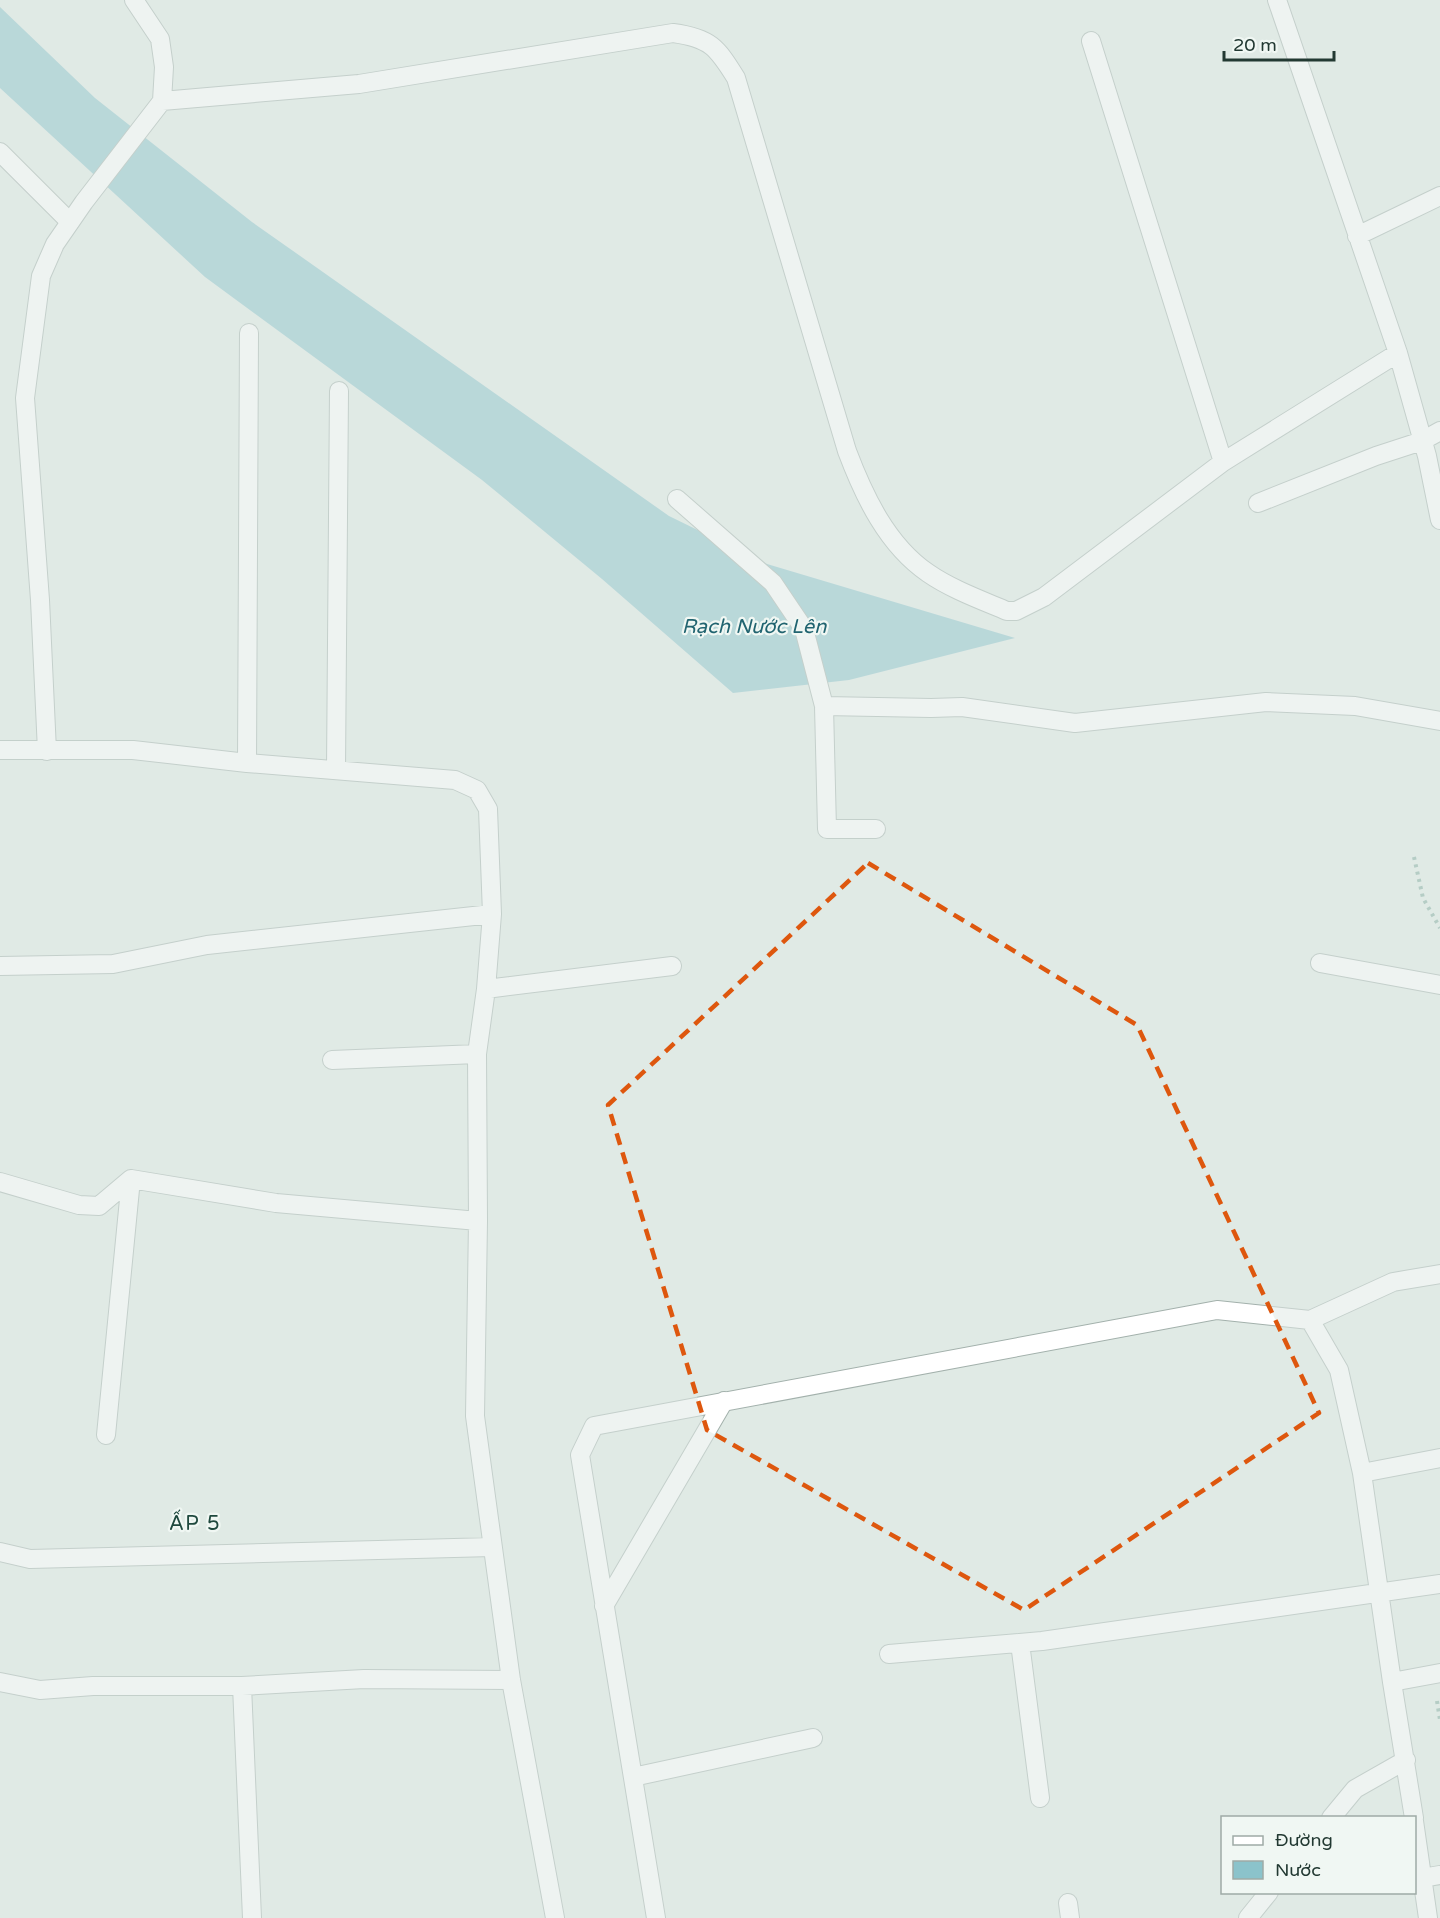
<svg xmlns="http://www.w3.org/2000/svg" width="1440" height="1918" font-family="'Varela Round',sans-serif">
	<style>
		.water { fill: #8bc3cb }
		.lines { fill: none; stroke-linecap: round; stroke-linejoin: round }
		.service-casing { stroke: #a3b1ac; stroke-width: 20 }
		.minor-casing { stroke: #a3b1ac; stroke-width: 20 }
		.path { stroke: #82ab9e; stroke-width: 4; stroke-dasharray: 3 4.5; stroke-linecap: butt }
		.service { stroke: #fff; stroke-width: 18 }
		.minor { stroke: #fff; stroke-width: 18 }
		.marked { fill: none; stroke: #de570e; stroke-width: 4.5; stroke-dasharray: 12 8; stroke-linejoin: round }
		.labels { text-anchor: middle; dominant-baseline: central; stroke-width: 4.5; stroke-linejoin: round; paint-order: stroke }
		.water-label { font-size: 20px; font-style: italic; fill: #216470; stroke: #f0f7f3 }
		.neighbourhood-label { font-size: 20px; letter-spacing: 1.5px; fill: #1f493e; stroke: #f0f7f3 }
	</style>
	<rect width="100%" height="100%" fill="#e0eae5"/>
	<!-- water -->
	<path class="water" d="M0,7L95,98L252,222L669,516L767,564L1015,638L849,680L733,693L602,579L482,480L205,277L0,88Z"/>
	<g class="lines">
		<defs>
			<path id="service" d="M0,152L70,222
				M1310,1320L1339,1370L1362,1473L1392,1682L1414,1818
				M1362,1473L1440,1458
				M604,1606L724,1401
				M1020,1643L1040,1798
				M889,1654L1042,1641L1440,1584
				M1392,1682L1440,1673
				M633,1777L813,1738
				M1331,1818L1355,1789L1406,1760
				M1414,1821L1428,1918
				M1422,1878L1440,1875
				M1068,1903L1070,1918
				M656,1918L580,1455L594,1426L1217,1310L1310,1320L1393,1282L1440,1274
				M1248,1918L1269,1892"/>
			<path id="minor" d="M1277,0L1398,353L1427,456L1440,520
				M1091,41L1223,462
				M162,101L359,84L673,33C710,38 717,47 736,78L847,451C864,496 887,545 928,573C951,589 981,600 1007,611H1016L1044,597L1223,462L1398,353
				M1357,236L1440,196
				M677,499L773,583L804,629L824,706
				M1258,503L1376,456L1422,441L1440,431
				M0,750H133L247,763L455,780L477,790L488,809L492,914L486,989L477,1054L478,1221L475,1416L511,1680L555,1918
				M47,751L40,600L25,398L41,276L55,244L84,202L162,101L164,67L160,39L134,0
				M247,763L249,333
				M336,769L339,391
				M876,829H827L824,706L931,708L962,707L1075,723L1266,702L1355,706L1440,721
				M1320,963L1440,985
				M0,966L113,964L207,945L492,914
				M486,989L672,966
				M332,1060L477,1054
				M0,1182L79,1205L99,1206L131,1179L276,1203L478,1221
				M106,1435L131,1179
				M0,1552L30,1559L492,1547
				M0,1682L40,1690L93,1686H242L364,1679L511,1680
				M242,1686L252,1918"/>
		</defs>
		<!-- service casing -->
		<use href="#service" class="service-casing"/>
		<!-- minor casing -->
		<use href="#minor" class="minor-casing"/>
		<!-- path -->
		<path class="path" d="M1414,857L1423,898L1440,928
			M1437,1701L1440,1720"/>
		<!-- service -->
		<use href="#service" class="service"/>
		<!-- minor -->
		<use href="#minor" class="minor"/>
	</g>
	<!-- marked area -->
	<path d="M0 0H1440V1918H0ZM868,863L1137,1025L1319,1413L1024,1610L707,1430L608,1105Z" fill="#e0eae5" fill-opacity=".55" fill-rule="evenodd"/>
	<path class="marked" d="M868,863L1137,1025L1319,1413L1024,1610L707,1430L608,1105Z"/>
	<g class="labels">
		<!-- water labels -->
		<g class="water-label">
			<text x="754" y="627">Rạch Nước Lên</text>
		</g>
		<!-- neighbourhood labels -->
		<g class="neighbourhood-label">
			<text x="195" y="1524">ẤP 5</text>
		</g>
	</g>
	<!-- legend -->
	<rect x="1221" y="1816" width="195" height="78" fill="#f0f7f3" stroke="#9eaba6" stroke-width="1.5"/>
	<rect x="1233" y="1836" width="30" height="9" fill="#ffffff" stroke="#9eaba6" stroke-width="1.5"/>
	<text x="1275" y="1846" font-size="18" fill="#223932">Đường</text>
	<rect x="1233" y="1861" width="30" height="18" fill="#8bc3cb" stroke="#9eaba6" stroke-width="1.5"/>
	<text x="1275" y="1876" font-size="18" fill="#223932">Nước</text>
	<!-- scale -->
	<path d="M1224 51v9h110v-9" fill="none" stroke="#223932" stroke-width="3"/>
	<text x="1233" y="51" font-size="18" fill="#223932" stroke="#f0f7f3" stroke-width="4.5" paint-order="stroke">20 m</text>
</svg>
